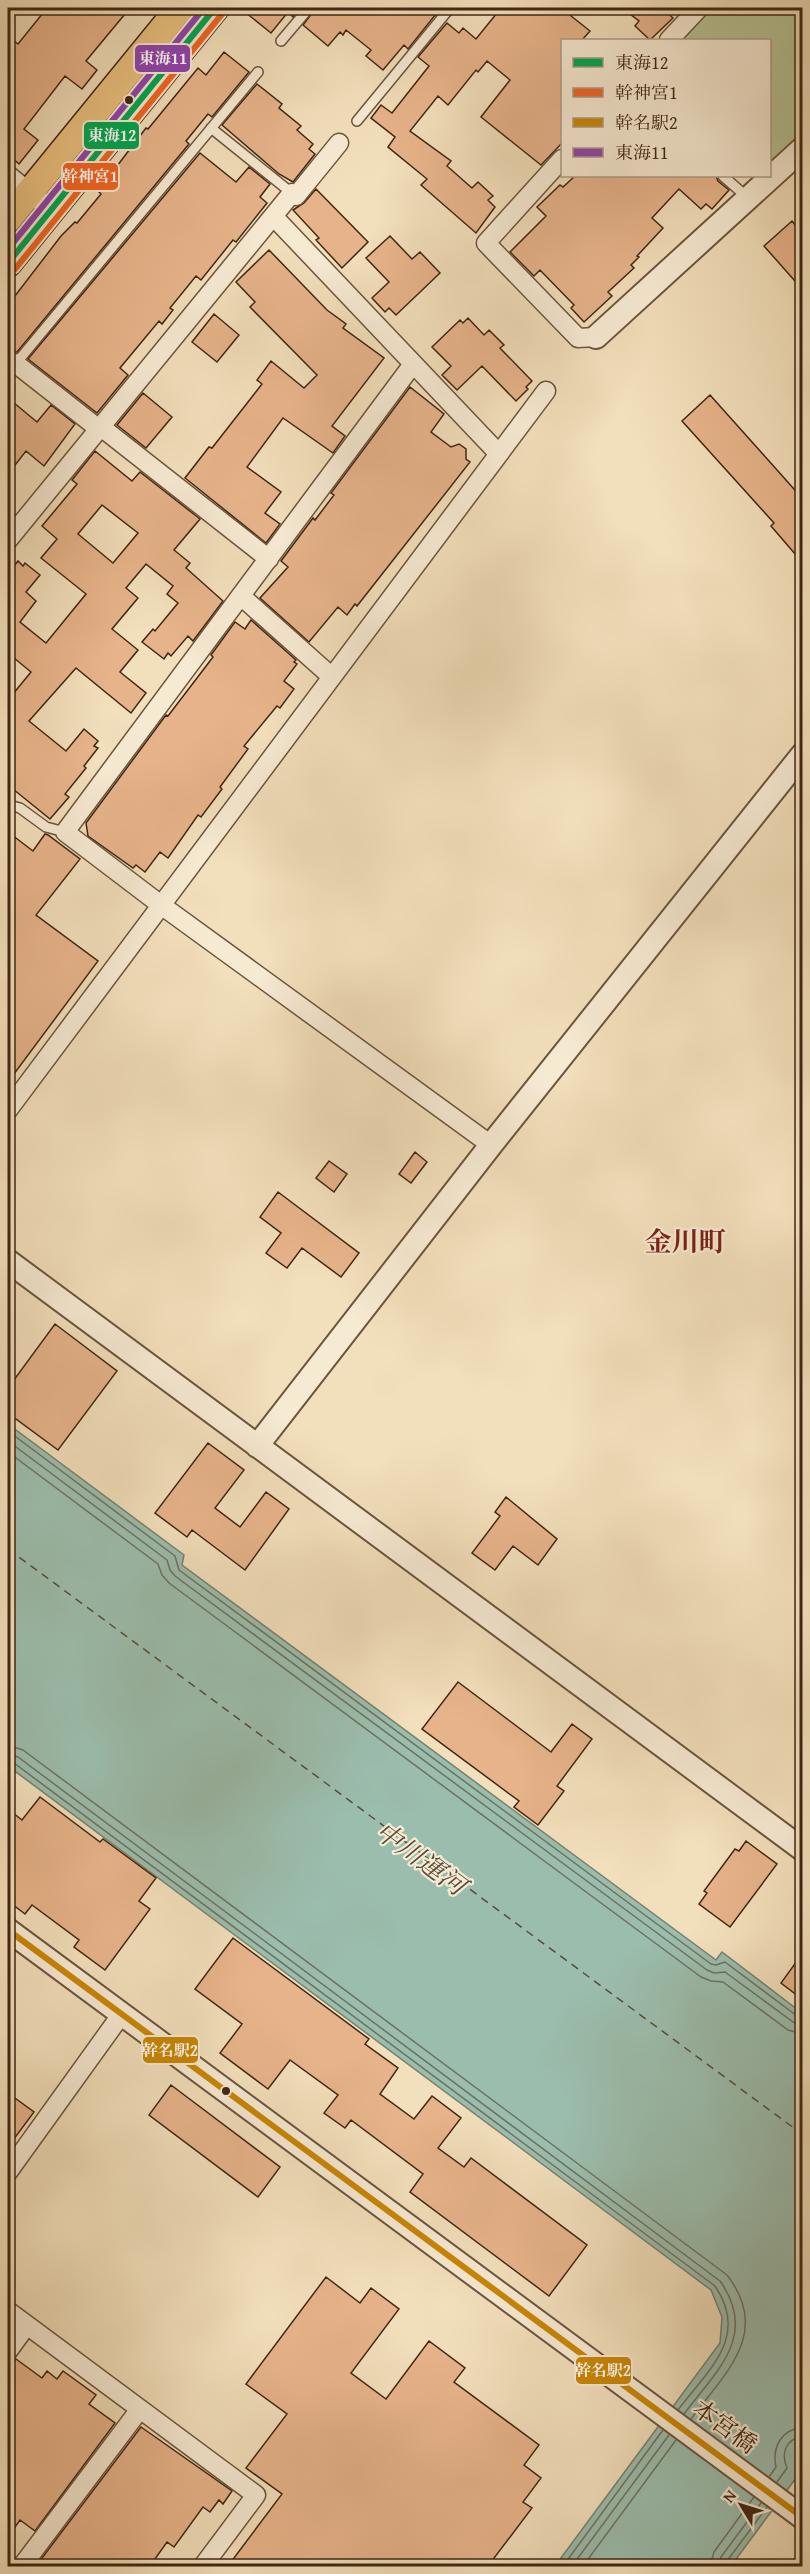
<svg xmlns="http://www.w3.org/2000/svg" width="810" height="2574" font-family="'Gentium Book Plus','Noto Serif JP',serif">
	<style>
		.green { fill: #b6c394; stroke: #7a7553; stroke-width: 1.5 }
		.water { fill: #9bbdad; stroke: #76816f; stroke-width: 1.5 }
		.lines { fill: none; stroke-linecap: round; stroke-linejoin: round }
		.shore { stroke: #6d7260; stroke-width: 1.5 }
		.ferry { stroke: #564c39; stroke-width: 1.5; stroke-dasharray: 8 6; stroke-linecap: butt }
		.building { fill: #e7b38a; stroke: #3f2712; stroke-width: 1.5; fill-rule: evenodd }
		.service-casing { stroke: #6c553c; stroke-width: 12 }
		.minor-casing { stroke: #6c553c; stroke-width: 21 }
		.tertiary-casing { stroke: #6c553c; stroke-width: 26 }
		.primary-casing { stroke: #3f2712; stroke-width: 30 }
		.service { stroke: #f7ead3; stroke-width: 9 }
		.minor { stroke: #f7ead3; stroke-width: 18 }
		.tertiary { stroke: #f7ead3; stroke-width: 22 }
		.primary { stroke: #e9c07e; stroke-width: 27 }
		.bus-1-casing { stroke: #f7ead3; stroke-width: 10 }
		.bus-2-casing { stroke: #f7ead3; stroke-width: 10 }
		.bus-3-casing { stroke: #f7ead3; stroke-width: 10 }
		.bus-4-casing { stroke: #f7ead3; stroke-width: 10 }
		.bus-1 { stroke: #00a651; stroke-width: 6 }
		.bus-2 { stroke: #f26522; stroke-width: 6 }
		.bus-3 { stroke: #c98604; stroke-width: 6 }
		.bus-4 { stroke: #8e44ad; stroke-width: 6 }
		.bus-dot { fill: #3f2712; stroke: #f7ead3; stroke-width: 2 }
		.labels { text-anchor: middle; dominant-baseline: central; stroke-width: 4.5; stroke-linejoin: round; paint-order: stroke }
		.street-label { font-size: 24px; fill: #3f2712; stroke: #f7ead3 }
		.water-label { font-size: 26px; font-style: italic; fill: #564c39; stroke: #f7ead3 }
		.quarter-label { font-size: 27px; font-weight: bold; fill: #7a1f14; stroke: #f7ead3 }
		.line-badge { stroke: #f7ead3; stroke-width: 2 }
		.badge-label { font-size: 16px; text-anchor: middle; font-weight: bold; fill: #fff }
	</style>
	<rect width="100%" height="100%" fill="#f2dfbb"/>
	<filter id="stains"><feTurbulence type="fractalNoise" baseFrequency=".00333" numOctaves="4"/><feColorMatrix values="0 0 0 0 .2 0 0 0 0 .09 0 0 0 0 .02 0 0 0 .5 -.17"/></filter>
	<radialGradient id="worn" r=".72"><stop offset=".6" stop-color="#630" stop-opacity="0"/><stop offset="1" stop-color="#630" stop-opacity=".3"/></radialGradient>
	<!-- green -->
	<path class="green" d="M709,8H802V134L772,161L770,159V40H679Z"/>
	<!-- water -->
	<path class="water" d="M8,1424L184,1555L182,1565L716,1960L722,1952L802,2013V2448L796,2456L802,2461V2470L731,2566H555L720,2343L722,2317L711,2290L8,1766Z"/>
	<g class="lines">
		<!-- shore -->
		<path class="shore" d="M8,1431L175,1556L179,1570L711,1964L716,1965L725,1962L797,2016L802,2017
			M8,1441L167,1560L170,1570L175,1576L707,1970L714,1973L725,1972L793,2022L802,2025
			M8,1452L158,1564L162,1575L169,1583L701,1977L711,1981L723,1982L788,2030L802,2034
			M8,1745L23,1750L727,2275C772,2333 725,2373 691,2419
			M8,1754L18,1757L720,2281C759,2336 716,2371 684,2414
			M8,1761L14,1763L715,2286C750,2337 708,2370 678,2410
			M769,2477L776,2467C772,2448 781,2429 802,2428
			M777,2482L787,2468C781,2454 785,2439 802,2437
			M563,2566L663,2430
			M572,2566L669,2435
			M583,2566L676,2440
			M710,2566L714,2552L754,2497
			M719,2566L721,2557L761,2503
			M726,2566L727,2561L767,2507"/>
		<!-- ferry -->
		<path class="ferry" d="M8,1549L802,2134"/>
	</g>
	<!-- building -->
	<path class="building" d="M47,8H130L86,61L97,70L82,89L65,76L24,129L38,140L19,164L8,154V36L18,44Z
		M240,8H301L293,17L288,12L271,33Z
		M316,8H427L436,14L408,49L404,45L383,70L366,56L371,50L346,30L343,35L340,32L328,46L303,25Z
		M501,8H561L590,31L582,40H562V143L541,165L481,117L510,80L487,61L478,72L476,70L448,105L438,96L410,131L451,161L447,166L472,188L478,182L493,196L488,200L495,207L476,233L421,185L427,179L388,147L395,137L371,118L381,105L392,113L429,66L418,57L447,23L459,33L463,28L476,39Z
		M622,8H662L673,18L650,40L635,26L639,21Z
		M224,52L249,72L212,117L208,114L186,141L189,144L17,352H13L8,347V305L61,236L75,222L77,223L101,194L98,191L146,128L148,129L198,68L206,75Z
		M257,84L282,104L279,108L301,126L297,130L313,144L309,149L315,154L293,182L279,174L222,125Z
		M200,153L236,182L249,167L270,184L260,197L267,203L236,242L233,240L201,280L196,276L170,308L173,310L162,324L159,321L120,368L128,375L97,413L28,359Z
		M575,176H716L718,181L729,190L712,209L706,204L701,209L679,189L652,218L663,228L637,256L639,257L631,265L634,268L608,292L612,296L584,322L571,308L574,305L540,270L534,276L510,252L546,216L537,207L560,185L563,187Z
		M316,189L368,242L342,268L316,240L319,238L293,210L304,203Z
		M792,221L802,233V289L764,246Z
		M390,236L412,259L420,252L440,273L396,315L389,308L385,312L372,298L389,282L366,258Z
		M269,250L327,310L346,324L343,328L384,358L332,426L345,436L333,453L283,418L247,467L281,492L265,513L280,524L266,543L185,478L209,447L212,448L262,384L257,380L271,361L304,388L317,375L250,307L255,302L236,282Z
		M214,314L239,335L217,362L192,342Z
		M468,318L484,335L489,330L504,345L500,348L532,381L526,387L528,389L516,401L482,366L457,390L442,375L451,366L432,347L460,320L463,323Z
		M410,387L444,414L431,432L451,447L459,444L466,449V459L470,462L357,606L355,604L347,615L338,607L309,642L260,598L288,567L281,561L313,518L315,520L334,495L331,493Z
		M143,393L172,417L146,448L117,425Z
		M710,395L802,498V562L771,526L774,523L682,421Z
		M8,398L37,422L51,405L75,424L44,466L26,451L8,474V434L14,426L8,421Z
		M95,451L132,481L140,472L200,519L174,550L190,563L186,568L223,601L193,641L188,636L171,656L168,653L164,659L142,642L153,629L155,631L178,603L167,594L173,586L146,564L126,588L138,598L112,629L138,650L120,672L146,693L131,713L76,668L29,721L66,751L84,729L98,741L94,746L98,748L84,766L86,768L65,794L69,797L50,819L8,785V700L31,672L8,653V574L18,561L23,566L25,563L40,575L26,592L36,601L20,622L46,643L86,594L41,558L57,539L42,526L77,484L72,480ZM102,505L138,533L113,563L78,534Z
		M251,620L296,660L294,662L297,664L284,681L294,689L280,708L277,706L244,746L248,749L220,787L222,789L201,817L198,815L168,858L160,852L145,872L136,865L133,868L88,836L86,823L166,715L168,716L213,657L211,655L235,622L245,629Z
		M8,832L33,851L45,834L48,835L80,859L36,915L98,961L8,1082Z
		M415,1152L427,1162L411,1183L399,1174Z
		M329,1161L347,1174L334,1192L316,1178Z
		M278,1192L359,1253L341,1277L302,1248L287,1268L266,1253L281,1233L260,1217Z
		M55,1324L117,1371L58,1450L8,1413V1388Z
		M208,1443L244,1470L215,1508L240,1527L266,1492L289,1509L245,1570L192,1530L187,1537L155,1513Z
		M506,1497L557,1539L538,1565L513,1546L495,1570L472,1553L500,1516L495,1512Z
		M458,1682L551,1752L572,1724L592,1739L557,1786L564,1791L538,1825L514,1807L519,1801L422,1729Z
		M40,1797L100,1842L103,1839L156,1878L139,1901L150,1909L105,1970L74,1947L79,1940L32,1905L25,1914L8,1901V1809L22,1820Z
		M746,1841L777,1864L730,1927L699,1904L707,1893L704,1891L735,1849L739,1851Z
		M233,1938L369,2039L365,2044L398,2068L380,2094L414,2119L432,2096L461,2118L438,2148L464,2167L471,2158L587,2245L549,2296L410,2192L423,2174L351,2120L345,2128L324,2113L338,2095L290,2060L268,2089L220,2053L242,2024L195,1989Z
		M802,1954V1999L781,1983Z
		M171,2085L280,2167L258,2197L149,2115Z
		M8,2093L34,2112L8,2147Z
		M326,2277L360,2303L371,2288L399,2309L351,2373L386,2399L429,2341L465,2368L454,2382L539,2445L524,2465L541,2478L523,2502L532,2508L488,2566H228L282,2494L246,2468L287,2414L246,2384Z
		M16,2359L42,2378L47,2371L57,2379L63,2371L96,2395L89,2404L115,2423L35,2531L20,2520L8,2537V2368Z
		M141,2427L232,2491L223,2504L219,2500L210,2512L203,2507L174,2547L167,2542L150,2566H36Z"/>
	<g class="lines">
		<defs>
			<path id="service" d="M281,41L309,8
				M357,121L450,8
				M211,128L293,194
				M723,176L748,198
				M8,373L258,72
				M8,805L20,808L46,827L65,832"/>
			<path id="minor" d="M669,40L699,8
				M562,159L486,243L578,338L596,337
				M8,175L51,210
				M296,196L339,143
				M274,217L499,454
				M15,363L99,429
				M413,364L65,832L161,905L491,1145
				M101,427L269,559
				M8,540L292,193
				M241,596L332,677
				M8,1110L546,391
				M8,2172L121,2015
				M8,2311L256,2495L203,2566
				M8,2351L27,2325
				M22,2566L140,2409"/>
			<path id="tertiary" d="M596,337L802,149
				M8,1261L802,1849
				M257,1446L491,1145L802,755
				M8,1930L802,2517"/>
			<path id="primary" d="M8,219L180,8
				M8,263L215,8"/>
		</defs>
		<!-- service casing -->
		<use href="#service" class="service-casing"/>
		<!-- minor casing -->
		<use href="#minor" class="minor-casing"/>
		<!-- tertiary casing -->
		<use href="#tertiary" class="tertiary-casing"/>
		<!-- primary casing -->
		<use href="#primary" class="primary-casing"/>
		<!-- service -->
		<use href="#service" class="service"/>
		<!-- minor -->
		<use href="#minor" class="minor"/>
		<!-- tertiary -->
		<use href="#tertiary" class="tertiary"/>
		<!-- primary -->
		<use href="#primary" class="primary"/>
		<defs>
			<path id="bus-1" d="M8,263L215,8"/>
			<path id="bus-2" d="M15,269L222,14"/>
			<path id="bus-3" d="M8,1930L802,2517"/>
			<path id="bus-4" d="M8,249L204,8"/>
		</defs>
		<!-- bus-1 casing -->
		<use href="#bus-1" class="bus-1-casing"/>
		<!-- bus-2 casing -->
		<use href="#bus-2" class="bus-2-casing"/>
		<!-- bus-3 casing -->
		<use href="#bus-3" class="bus-3-casing"/>
		<!-- bus-4 casing -->
		<use href="#bus-4" class="bus-4-casing"/>
		<!-- bus-1 -->
		<use href="#bus-1" class="bus-1"/>
		<!-- bus-2 -->
		<use href="#bus-2" class="bus-2"/>
		<!-- bus-3 -->
		<use href="#bus-3" class="bus-3"/>
		<!-- bus-4 -->
		<use href="#bus-4" class="bus-4"/>
	</g>
	<!-- markers -->
	<g class="bus-dot">
		<circle cx="129" cy="100" r="5"/>
		<circle cx="226" cy="2091" r="5"/>
	</g>
	<g class="labels">
		<!-- street labels -->
		<g class="street-label">
			<text transform="translate(725 2426) rotate(36)">本宮橋</text>
		</g>
		<!-- water labels -->
		<g class="water-label">
			<text transform="translate(421 1858) rotate(36)">中川運河</text>
		</g>
		<!-- quarter labels -->
		<g class="quarter-label">
			<text x="685" y="1241">金川町</text>
		</g>
	</g>
	<g class="line-badge">
		<rect x="134" y="44" width="57" height="29" rx="6" fill="#8e44ad"/>
		<rect x="83" y="121" width="57" height="29" rx="6" fill="#00a651"/>
		<rect x="62" y="162" width="57" height="29" rx="6" fill="#f26522"/>
		<rect x="142" y="2036" width="57" height="28" rx="6" fill="#c98604"/>
		<rect x="575" y="2356" width="57" height="29" rx="6" fill="#c98604"/>
	</g>
	<g class="badge-label">
		<text x="163" y="64">東海11</text>
		<text x="112" y="141">東海12</text>
		<text x="90" y="182">幹神宮1</text>
		<text x="170" y="2056">幹名駅2</text>
		<text x="603" y="2376">幹名駅2</text>
	</g>
	<!-- margin -->
	<rect width="810" height="2574" fill="none" stroke="#f2dfbb" stroke-width="30"/>
	<rect x="9" y="9" width="792" height="2556" fill="none" stroke="#3f2712" stroke-width="3"/>
	<rect x="15" y="15" width="780" height="2544" fill="none" stroke="#3f2712" stroke-width="1.5"/>
	<!-- legend -->
	<rect x="561" y="39" width="210" height="138" fill="#f7ead3" stroke="#ad9c86" stroke-width="1.5"/>
	<rect x="573" y="58" width="30" height="9" fill="#00a651" stroke="#ad9c86" stroke-width="1.5"/>
	<text x="615" y="69" font-size="18" fill="#3f2712">東海12</text>
	<rect x="573" y="88" width="30" height="9" fill="#f26522" stroke="#ad9c86" stroke-width="1.5"/>
	<text x="615" y="99" font-size="18" fill="#3f2712">幹神宮1</text>
	<rect x="573" y="118" width="30" height="9" fill="#c98604" stroke="#ad9c86" stroke-width="1.5"/>
	<text x="615" y="129" font-size="18" fill="#3f2712">幹名駅2</text>
	<rect x="573" y="148" width="30" height="9" fill="#8e44ad" stroke="#ad9c86" stroke-width="1.5"/>
	<text x="615" y="159" font-size="18" fill="#3f2712">東海11</text>
	<!-- north arrow -->
	<g transform="translate(741 2505) rotate(308)" stroke="#f7ead3" stroke-width="4.5" paint-order="stroke">
	<path d="M0-4.5L10 22L0 15L-10 22Z" fill="#3f2712"/>
	<text y="-9" font-size="16" font-weight="bold" text-anchor="middle" fill="#3f2712">N</text>
	</g>
	<rect width="100%" height="100%" filter="url(#stains)"/>
	<rect width="100%" height="100%" fill="url(#worn)"/>
</svg>
